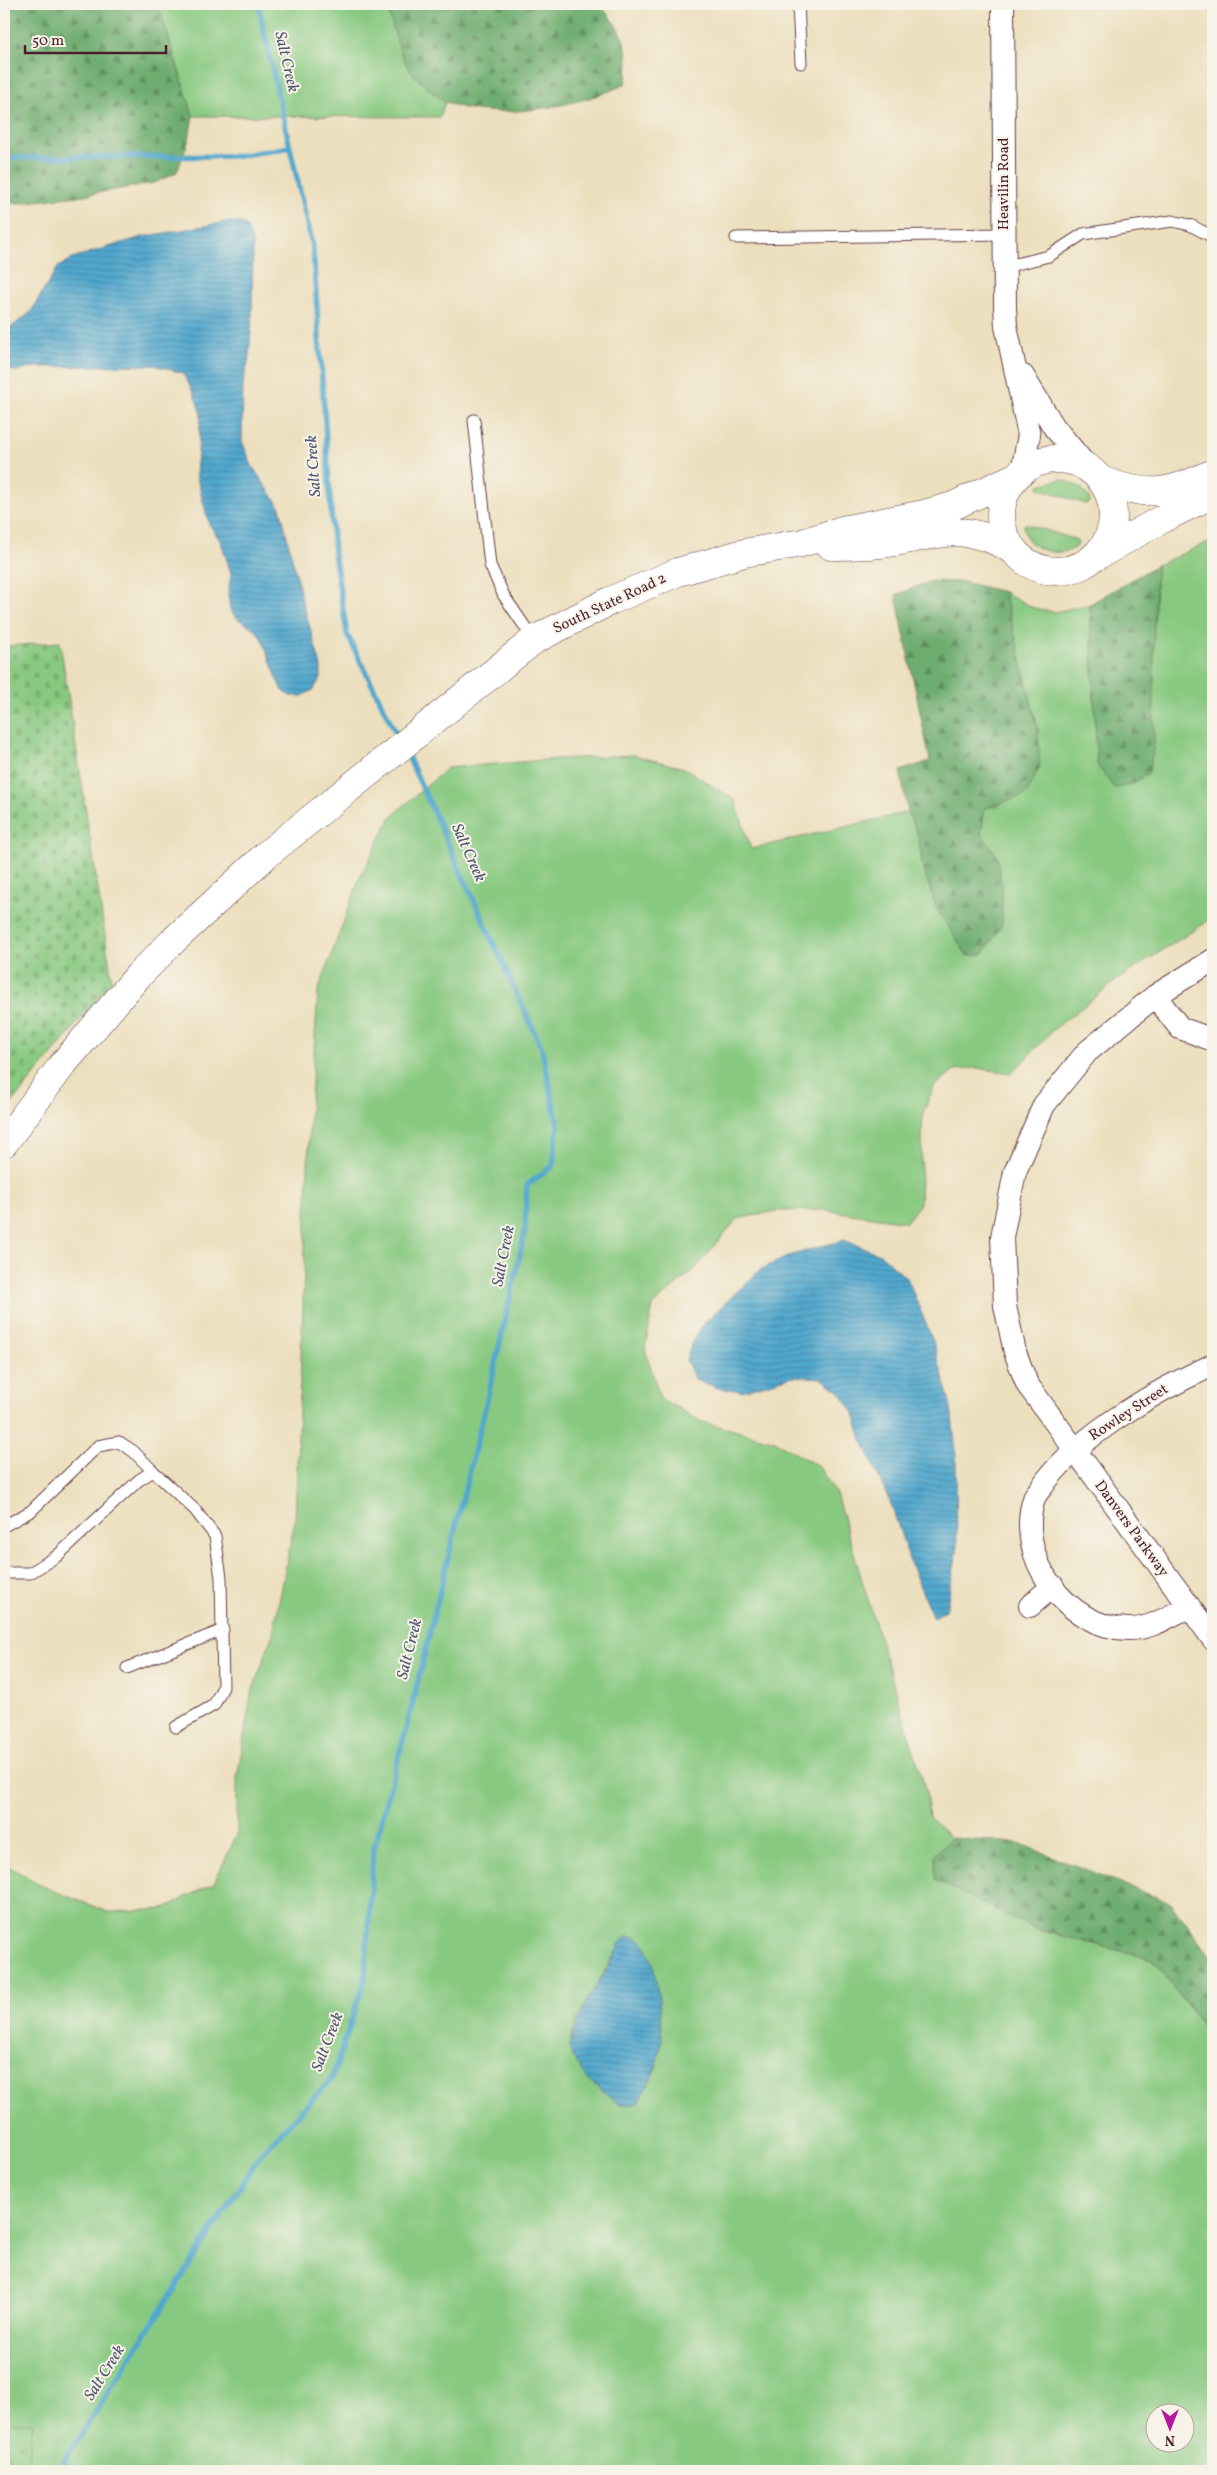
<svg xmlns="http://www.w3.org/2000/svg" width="1217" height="2475" font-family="Vollkorn,serif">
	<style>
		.grass { fill: #88c981; stroke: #697456; fill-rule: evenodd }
		.forest { fill: url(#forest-firs); stroke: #5c664d }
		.cemetery { fill: url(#cemetery-stones); stroke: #697456 }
		.park { fill: url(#park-tufts); stroke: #697456 }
		.water { fill: url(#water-rules); stroke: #4e637c }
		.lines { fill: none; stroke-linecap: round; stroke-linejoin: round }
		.stream { stroke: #51a7cd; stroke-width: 5.5 }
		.service-casing { stroke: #623c41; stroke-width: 13 }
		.minor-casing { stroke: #623c41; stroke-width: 24 }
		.secondary-casing { stroke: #623c41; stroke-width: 29 }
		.service { stroke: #fff; stroke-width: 11 }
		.minor { stroke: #fff; stroke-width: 22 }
		.secondary { stroke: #fff; stroke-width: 28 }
		.labels { text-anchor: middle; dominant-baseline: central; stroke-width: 4; stroke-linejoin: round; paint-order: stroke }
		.street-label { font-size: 15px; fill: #4a1f2b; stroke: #f7f3e8 }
		.water-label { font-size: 16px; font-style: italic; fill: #4d556c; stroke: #f7f3e8 }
	</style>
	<defs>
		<pattern id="forest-firs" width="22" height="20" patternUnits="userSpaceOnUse" patternTransform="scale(1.25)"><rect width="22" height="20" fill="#6ead6f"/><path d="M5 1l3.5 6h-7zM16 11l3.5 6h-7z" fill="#5c8c5b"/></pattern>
		<pattern id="cemetery-stones" width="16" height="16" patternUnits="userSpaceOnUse" patternTransform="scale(1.25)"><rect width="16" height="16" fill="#88c981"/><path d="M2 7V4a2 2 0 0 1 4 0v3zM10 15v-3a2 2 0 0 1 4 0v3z" fill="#77ac70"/></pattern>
		<pattern id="park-tufts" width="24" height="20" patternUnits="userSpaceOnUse" patternTransform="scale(1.25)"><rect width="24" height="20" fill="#88c981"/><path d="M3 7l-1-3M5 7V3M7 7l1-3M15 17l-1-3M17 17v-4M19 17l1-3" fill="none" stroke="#77ac70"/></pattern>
		<pattern id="water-rules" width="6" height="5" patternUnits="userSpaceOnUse" patternTransform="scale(1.25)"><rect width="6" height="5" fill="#51a7cd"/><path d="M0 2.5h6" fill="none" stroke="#4587a7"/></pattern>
	</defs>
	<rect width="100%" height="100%" fill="#f7f3e8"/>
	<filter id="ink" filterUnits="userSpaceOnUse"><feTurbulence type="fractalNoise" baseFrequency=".02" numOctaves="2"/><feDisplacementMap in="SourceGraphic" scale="10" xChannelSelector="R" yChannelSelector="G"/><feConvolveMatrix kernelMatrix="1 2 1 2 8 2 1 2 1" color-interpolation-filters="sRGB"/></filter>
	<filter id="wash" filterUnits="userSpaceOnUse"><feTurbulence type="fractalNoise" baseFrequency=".0096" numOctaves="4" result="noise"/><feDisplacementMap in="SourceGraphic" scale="20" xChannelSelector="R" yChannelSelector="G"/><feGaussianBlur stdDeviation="1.12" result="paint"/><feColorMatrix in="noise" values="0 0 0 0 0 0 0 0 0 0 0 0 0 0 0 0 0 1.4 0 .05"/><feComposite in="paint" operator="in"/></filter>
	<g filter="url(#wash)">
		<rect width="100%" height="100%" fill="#ecdfbd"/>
		<!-- grass -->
		<path class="grass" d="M158,4H388L389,15L409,69L445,102L440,117L193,116Z
			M1062,479L1080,487L1089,497L1090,503L1085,504L1039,488V485Z
			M1026,524L1077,540L1078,545C1062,560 1022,551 1024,525Z
			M1213,540V918L1121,977L1053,1030L1012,1073L976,1068L954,1070L934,1087L923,1113L920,1204L906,1222L825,1210L777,1211L737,1219L695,1269L653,1305L645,1349L660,1398L700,1421L775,1441L819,1467L836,1494L926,1791L929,1817L951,1838L935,1854L1035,1929L1153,1959L1210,2036L1213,2048V2471H26L33,2423H4V1864L49,1889L108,1912L163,1909L214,1883L237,1834V1778L251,1695L273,1633L295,1520L310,1112L318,991L360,877L391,817L447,768L557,759L633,755L684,768L735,800L751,849L908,812L918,835L923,867L967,956L1002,925L997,856L981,833L985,808L1000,805L1038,729L1004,592L1034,608L1055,612L1090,604L1097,765L1154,626L1157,565ZM620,1943L618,2103L569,2046C577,2007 604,1978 620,1943ZM1154,2412H1184V2442H1154Z"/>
		<!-- forest -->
		<path class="forest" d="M4,4H158L193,116L189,139L177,172L154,183L79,196L18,203L4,201Z
			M388,4H599C621,28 634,51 625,84C582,106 492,123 446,102C439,99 413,76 409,69C401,58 389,18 388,4Z
			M1157,565L1154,626V745L1149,772L1132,785L1114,788L1097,765L1090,604Z
			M931,581L964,582L1004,592L1038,730L1040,766L1026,795L985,808L981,833L997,856L1002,888V925L983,954L967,956L936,907L923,867L918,835L908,812L900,771L930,761L896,595Z
			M951,1838L1018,1843L1171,1903L1213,1959V2048L1210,2036L1153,1959L1035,1929L935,1880V1854Z"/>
		<!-- cemetery -->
		<path class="cemetery" d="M60,642L112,981L4,1113V646Z"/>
		<!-- park -->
		<path class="park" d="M33,2422L26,2471H4V2423Z"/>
		<!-- water -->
		<path class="water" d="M226,222L242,223L247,227L253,244L252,316L249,358L243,383L242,441L252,466L280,507L302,600L321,666V678L313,690L302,696H290L281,689L263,641L256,630L238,619L230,610L228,594L231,573L221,542L209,524L196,474L201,414L194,394L183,373L154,365L36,367L15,371L4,368V336L7,330L30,313L58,267L75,257L142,237Z
			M844,1240L882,1255L908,1280L933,1341L951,1407L956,1452L957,1552L946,1610L933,1618L911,1565L892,1507L862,1439L854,1413L840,1392L821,1378L793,1376L742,1391L718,1388L695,1379L686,1360L693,1340L706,1321L761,1269L792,1255Z
			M627,1937H636L644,1943L653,1963L659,1999L662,2038L657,2065L640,2101L632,2105L618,2103L586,2078L572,2055L569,2046L585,2004L611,1963L620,1943Z"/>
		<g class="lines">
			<!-- stream -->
			<path class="stream" d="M258,4L313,250L334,553L347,634L399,739
				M4,158L238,156L290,147
				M58,2471L262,2152L332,2079L365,1979L373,1852L407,1725L488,1396L525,1231L527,1185L553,1166L558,1125L542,1049L406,752"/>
		</g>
	</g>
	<g filter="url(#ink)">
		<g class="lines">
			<defs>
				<path id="service" d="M798,4L801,63
					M736,238L1004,234
					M1004,267L1049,256L1083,234L1172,221L1190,225L1213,237
					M474,420L490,565L504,596L534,640
					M4,1526L31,1511L98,1446L119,1442L133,1451L153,1471
					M4,1573H30L57,1556L139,1480L153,1471L195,1510L215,1536L221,1578L223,1687L214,1705L176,1727
					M127,1668L223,1630"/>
				<path id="minor" d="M1003,4L1005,307L1006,326L1029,435L1022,471
					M1023,376L1054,427L1087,467
					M1213,960L1155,996L1087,1052L1044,1105L1015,1172L1002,1237L1005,1306L1015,1352L1027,1384L1213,1639
					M1155,996L1180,1028L1213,1040
					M1030,1606L1053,1586
					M1188,1607C1169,1616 1150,1630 1128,1629C1066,1628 1013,1555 1035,1496C1038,1491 1043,1486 1046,1481C1084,1432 1157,1390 1213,1365"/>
				<path id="secondary" d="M1001 515a56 56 0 1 1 112 0a56 56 0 1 1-112 0Z
					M1101,480C1150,498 1167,494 1213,473
					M831,546C850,546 870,546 889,543C938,535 965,521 1011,549
					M1097,556L1162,519L1213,494
					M4,1143L63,1064L138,976L173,941L266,855L534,640L610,601L678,572L744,553L802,543L842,530L924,514L953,506L1015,477"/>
			</defs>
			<!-- service casing -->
			<use href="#service" class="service-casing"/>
			<!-- minor casing -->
			<use href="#minor" class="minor-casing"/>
			<!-- secondary casing -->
			<use href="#secondary" class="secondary-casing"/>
			<!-- service -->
			<use href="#service" class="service"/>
			<!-- minor -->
			<use href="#minor" class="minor"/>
			<!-- secondary -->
			<use href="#secondary" class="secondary"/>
		</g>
	</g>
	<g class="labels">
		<!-- street labels -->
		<g class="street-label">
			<text transform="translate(1004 184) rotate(-90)">Heavilin Road</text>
			<text transform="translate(610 604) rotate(-25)">South State Road 2</text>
			<text transform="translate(1129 1413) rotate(-33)">Rowley Street</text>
			<text transform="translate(1131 1529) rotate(54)">Danvers Parkway</text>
		</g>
		<!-- water labels -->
		<g class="water-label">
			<text transform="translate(286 62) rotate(77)">Salt Creek</text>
			<text transform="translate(314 466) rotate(-94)">Salt Creek</text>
			<text transform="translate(468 853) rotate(66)">Salt Creek</text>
			<text transform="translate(504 1256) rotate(-79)">Salt Creek</text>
			<text transform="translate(410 1649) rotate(-76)">Salt Creek</text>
			<text transform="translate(328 2042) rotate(-69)">Salt Creek</text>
			<text transform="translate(105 2373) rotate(-58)">Salt Creek</text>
		</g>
	</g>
	<!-- margin -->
	<rect width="1217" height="2475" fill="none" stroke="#f7f3e8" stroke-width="20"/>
	<!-- north arrow -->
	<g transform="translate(1170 2428) rotate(180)"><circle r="24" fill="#f7f3e8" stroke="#b29e9c"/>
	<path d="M0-4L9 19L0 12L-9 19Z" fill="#b5179e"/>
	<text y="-8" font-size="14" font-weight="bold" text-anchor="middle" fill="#4a1f2b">N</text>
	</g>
	<!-- scale -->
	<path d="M25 45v8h141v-8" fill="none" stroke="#4a1f2b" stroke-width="2.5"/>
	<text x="32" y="45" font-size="15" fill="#4a1f2b" stroke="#f7f3e8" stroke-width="4" paint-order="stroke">50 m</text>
</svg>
